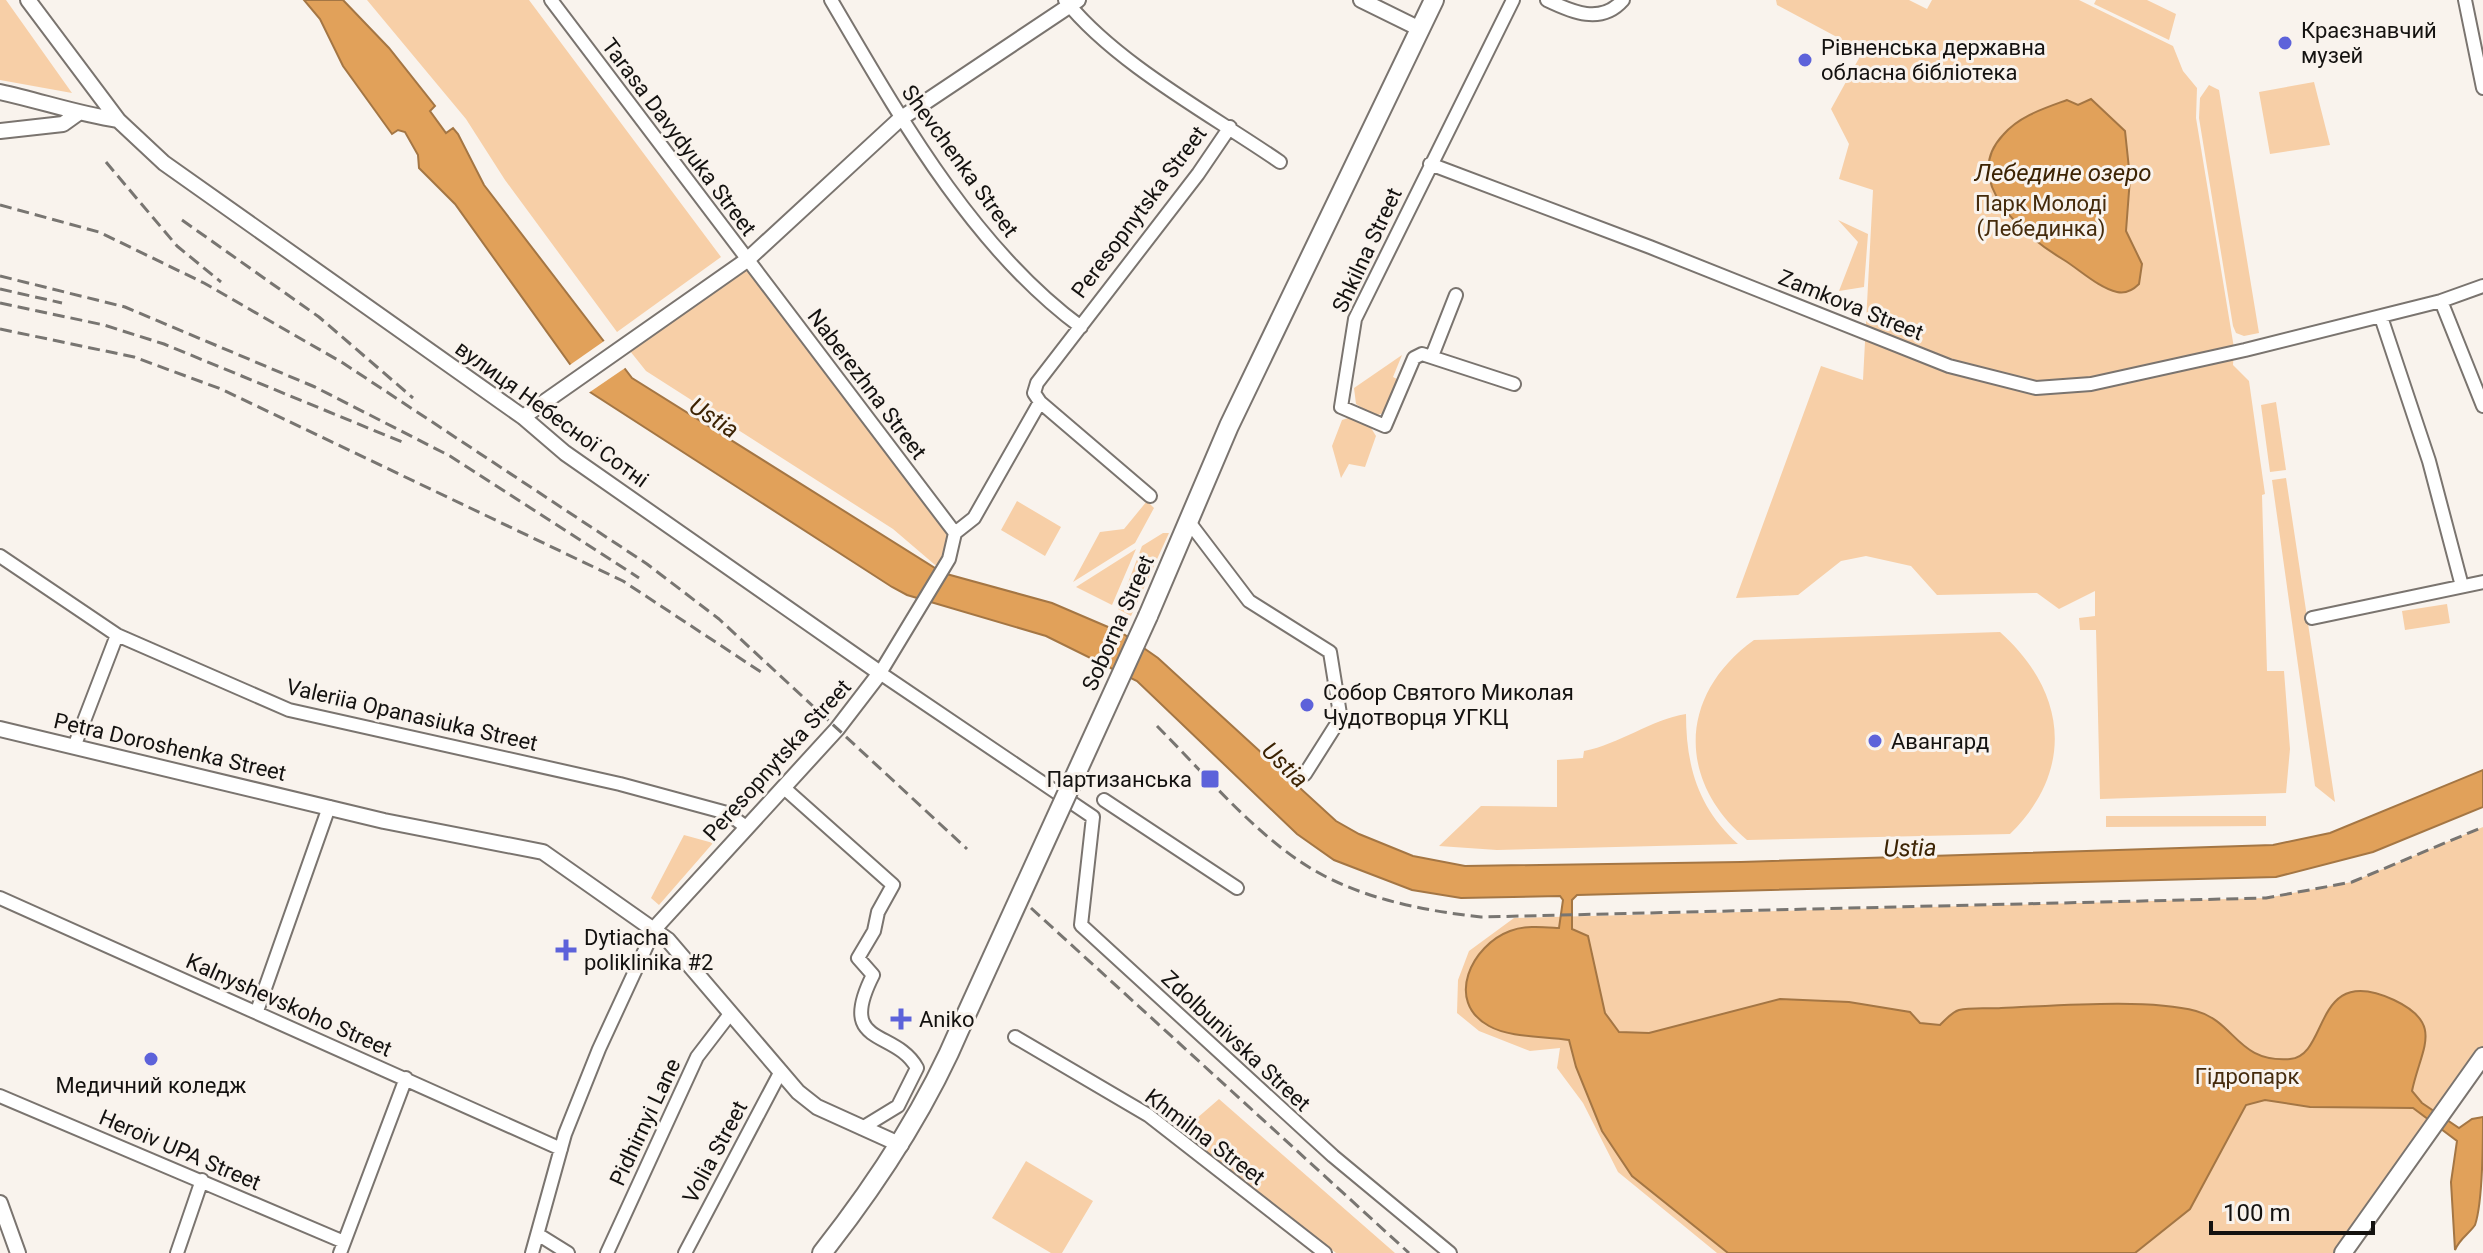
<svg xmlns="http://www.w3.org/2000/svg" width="2483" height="1253" font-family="Roboto,sans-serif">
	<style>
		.green { fill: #f7cfa7 }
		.water { fill: #e1a15a; stroke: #a47644; stroke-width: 2 }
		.pier { fill: #f9f3ed }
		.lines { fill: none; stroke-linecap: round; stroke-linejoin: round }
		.minor-casing { stroke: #7a746f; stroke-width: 16 }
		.tertiary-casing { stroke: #7a746f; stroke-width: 18 }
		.secondary-casing { stroke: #7a746f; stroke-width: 20 }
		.primary-casing { stroke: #7a746f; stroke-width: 22 }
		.minor { stroke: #fff; stroke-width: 12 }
		.tertiary { stroke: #fff; stroke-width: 14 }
		.secondary { stroke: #fff; stroke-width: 16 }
		.primary { stroke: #fff; stroke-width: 18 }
		.rail { stroke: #787571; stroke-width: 3; stroke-dasharray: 12 6; stroke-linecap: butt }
		.primary-bridge-casing { stroke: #7a746f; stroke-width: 22; stroke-linecap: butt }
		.primary-bridge { stroke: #fff; stroke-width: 18 }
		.poi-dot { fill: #5d62da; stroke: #f9f3ed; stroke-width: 3 }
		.labels { text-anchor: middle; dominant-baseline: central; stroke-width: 6; stroke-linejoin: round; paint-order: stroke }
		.poi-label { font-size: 22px; fill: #141210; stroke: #f9f3ed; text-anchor: start }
		.street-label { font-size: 22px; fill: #141210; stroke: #f9f3ed }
		.park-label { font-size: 22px; fill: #452b0c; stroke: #f9f3ed }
		.water-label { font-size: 24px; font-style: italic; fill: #3c2303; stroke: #f9f3ed }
	</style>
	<rect width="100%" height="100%" fill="#f9f3ed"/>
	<!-- green -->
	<path class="green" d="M0,0H6L72,93L0,80Z
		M367,0H529L721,257L617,332L505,180L466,119Z
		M1776,0H1909L1927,9L1932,0H2079L2173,46L2183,71L2197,88L2196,118L2234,348L2233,365L2249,381L2265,494L2262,495L2267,671H2284L2290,749L2286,793L2100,799L2096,630H2080L2079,618L2095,616V591L2059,609L2037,593L1937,595L1911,566L1866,556L1841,561L1798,595L1736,598L1821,366L1863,380L1873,190L1839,179L1849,144L1831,109L1863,51L1777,5Z
		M2096,0H2147L2176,14L2169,40L2094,4Z
		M2314,82L2330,145L2270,154L2259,92Z
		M2209,85L2219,90L2259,333L2244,336L2236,333L2233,326L2199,118L2200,98Z
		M1838,220L1868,234L1864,287L1839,291L1858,242Z
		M747,260L955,533L941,570L893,529L646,371L626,346Z
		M1402,355L1393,377L1399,380L1386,412L1375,416L1356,404L1354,388Z
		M2276,402L2286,470L2270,472L2261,405Z
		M1351,417L1371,428L1376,436L1365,467L1349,464L1341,478L1332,446L1342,420Z
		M2286,478L2335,802L2315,786L2272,480Z
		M1017,501L1061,527L1045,556L1001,530Z
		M1147,501L1154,508L1135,543L1073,582L1100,532L1124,529Z
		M1163,533H1169L1131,616L1118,609L1142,546Z
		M1136,549L1112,605L1076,587Z
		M2447,604L2450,623L2405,630L2402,611Z
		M2000,632C2066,691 2076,769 2010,834L1747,840C1676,780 1679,694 1754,640Z
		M1686,714C1686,766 1698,808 1738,844L1497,850L1439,846L1481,806L1557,807V760L1583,758L1584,751C1620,744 1650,720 1686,714Z
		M2106,816H2266V826L2106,827Z
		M2483,827V1056L2343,1253H1717L1618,1172L1583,1103L1557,1068L1560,1048L1530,1051L1479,1031L1457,1013L1458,980L1469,951L1514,918L2266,898L2352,882Z
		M684,835L713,843L659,905L651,898Z
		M1219,1099L1395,1253H1336L1181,1132Z
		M1026,1161L1093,1201L1062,1253H1051L992,1218Z"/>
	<!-- water -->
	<path class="water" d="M304,0H343L389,48L435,106L430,111L446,133L453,128L458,134L484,185L632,378L943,573L1052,603L1122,633L1158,658L1336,821L1359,834L1413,856L1465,866L1741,862L2273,845L2330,833L2483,770V807L2373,852L2276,877L1577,895L1572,900V929L1588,936L1605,1013L1619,1032L1649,1033L1780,999L1849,1002L1910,1012L1920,1023L1940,1025C1945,1020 1952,1012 1959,1010C1971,1007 1989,1009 2001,1008C2053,1006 2148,998 2196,1011C2236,1022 2237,1063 2290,1059C2330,1056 2312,962 2394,1000C2445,1024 2421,1048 2412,1091L2422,1103L2459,1128L2472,1119L2483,1117C2483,1146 2483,1202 2475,1225C2468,1235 2460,1238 2455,1250L2451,1182L2457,1141L2413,1108L2310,1107L2265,1100L2246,1105L2190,1209L2135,1253H1728L1632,1176L1602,1131L1576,1067L1569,1040C1545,1036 1510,1038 1489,1026C1444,1001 1472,945 1510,931C1526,925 1543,927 1559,928L1563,900L1560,896L1461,898L1412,890L1334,860L1297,834L1137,681L1046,636L907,595L892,587L590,392L455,204L419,168L418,155L405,132L398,130L392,134L343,66L320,19Z
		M2091,99L2125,131L2130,178L2126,231L2142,264L2139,284C2133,290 2126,294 2117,292C2099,288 2080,270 2064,260C2026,237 1959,182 2003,135C2019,116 2045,108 2067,100L2078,105Z"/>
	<!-- pier -->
	<path class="pier" d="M607,339L628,366L587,394L567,367Z"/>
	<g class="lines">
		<defs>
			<path id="minor" d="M551,0L955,533
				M831,0C898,114 972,247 1081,327
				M1065,0C1116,64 1212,115 1280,162
				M1513,0L1355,319L1341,407L1385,426L1414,358L1422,354L1514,384
				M1547,0C1572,12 1601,25 1623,0
				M2465,0L2483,88
				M1430,164L1650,247L1949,366L2036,388L2091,384L2245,350L2441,301L2483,286
				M2441,301L2483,406
				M2381,317L2429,461L2462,586
				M1432,356L1456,295
				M1040,402L974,518L955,533L949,559L880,673L1093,817L1081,925L1333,1156L1450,1253
				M1150,496L1040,402L1034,393L1037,383L1198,174L1230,127
				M1189,522L1249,601L1330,652L1340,714L1336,725L1305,774
				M0,556L117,635L289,710L620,784L727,813L746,827
				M2312,618L2483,582
				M74,747L117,635
				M783,787L893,885L878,912L874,931L858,958L873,975C836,1048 895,1028 917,1068L898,1106L862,1128
				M1104,800L1237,888
				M0,898L561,1149
				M257,1011L329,807
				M1015,1037L1148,1115L1325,1253
				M0,1096L344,1242
				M539,1235L568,1253
				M177,1253L202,1180
				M340,1253L406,1078
				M532,1253L565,1134L599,1049L655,928
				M607,1253L697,1057L730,1014
				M685,1253L781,1071"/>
			<path id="tertiary" d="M28,0L118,120L164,163L523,417L565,453L880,673L837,729L655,928
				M1361,0L1420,29
				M0,92C41,101 78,114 118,120
				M0,131L63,124L77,114
				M523,417L747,260L900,119L1078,0
				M0,729L384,821L543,852L668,940L798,1092L817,1107L901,1145
				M0,1203L18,1253"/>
			<path id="secondary" d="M2343,1253L2483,1056"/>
			<path id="primary" d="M1148,616L1229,426L1434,0
				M822,1253C878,1182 926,1109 961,1026"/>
		</defs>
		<!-- minor casing -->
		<use href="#minor" class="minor-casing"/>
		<!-- tertiary casing -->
		<use href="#tertiary" class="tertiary-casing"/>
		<!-- secondary casing -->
		<use href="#secondary" class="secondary-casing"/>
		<!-- primary casing -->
		<use href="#primary" class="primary-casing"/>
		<!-- minor -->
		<use href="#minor" class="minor"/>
		<!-- tertiary -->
		<use href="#tertiary" class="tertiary"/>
		<!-- secondary -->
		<use href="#secondary" class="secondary"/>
		<!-- primary -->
		<use href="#primary" class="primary"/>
		<!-- rail -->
		<path class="rail" d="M106,162L177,246L221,282
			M0,205L99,232L204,283L343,363L647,564L719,619L967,849
			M182,220L319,317L413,398
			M0,276L125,307L315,387L450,456L639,578
			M0,289L62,303
			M0,303L104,325L164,344L407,444
			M0,329L134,357L221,389L623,581L764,674
			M1157,726C1201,770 1244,822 1295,858C1348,896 1417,910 1481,917L2266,898L2352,882L2483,827
			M1031,908L1409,1253"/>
		<defs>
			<path id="primary-bridge" d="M961,1026L1148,616"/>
		</defs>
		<!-- primary-bridge casing -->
		<use href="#primary-bridge" class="primary-bridge-casing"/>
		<!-- primary-bridge -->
		<use href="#primary-bridge" class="primary-bridge"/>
	</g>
	<!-- markers -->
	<g class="poi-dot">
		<circle cx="2285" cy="43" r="8"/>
		<circle cx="1805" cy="60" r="8"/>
		<circle cx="1307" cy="705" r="8"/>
		<circle cx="1875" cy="741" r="8"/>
		<rect x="1200" y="769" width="20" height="20" rx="4"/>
		<path d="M562 938h8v8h8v8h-8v8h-8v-8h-8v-8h8z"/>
		<path d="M897 1007h8v8h8v8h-8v8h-8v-8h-8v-8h8z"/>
		<circle cx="151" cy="1059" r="8"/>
	</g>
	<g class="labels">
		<!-- poi labels -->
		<g class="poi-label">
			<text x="2301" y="30">Краєзнавчий<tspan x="2301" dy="25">музей</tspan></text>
			<text x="1821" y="47">Рівненська державна<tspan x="1821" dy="25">обласна бібліотека</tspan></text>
			<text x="1323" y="692">Собор Святого Миколая<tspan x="1323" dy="25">Чудотворця УГКЦ</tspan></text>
			<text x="1891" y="741">Авангард</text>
			<text x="1192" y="779" text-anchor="end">Партизанська</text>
			<text x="584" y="937">Dytiacha<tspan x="584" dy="25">poliklinika #2</tspan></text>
			<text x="919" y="1019">Aniko</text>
			<text x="151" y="1085" text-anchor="middle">Медичний коледж</text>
		</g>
		<!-- street labels -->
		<g class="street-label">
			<text transform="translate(679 137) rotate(53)">Tarasa Davydyuka Street</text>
			<text transform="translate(960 161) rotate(54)">Shevchenka Street</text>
			<text transform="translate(1139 212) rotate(-53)">Peresopnytska Street</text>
			<text transform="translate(1367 250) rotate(-65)">Shkilna Street</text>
			<text transform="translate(1851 305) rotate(22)">Zamkova Street</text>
			<text transform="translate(867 384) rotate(53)">Naberezhna Street</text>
			<text transform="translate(552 414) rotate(36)">вулиця Небесної Сотні</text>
			<text transform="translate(1118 623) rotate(-66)">Soborna Street</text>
			<text transform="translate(412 715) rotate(13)">Valeriia Opanasiuka Street</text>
			<text transform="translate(170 747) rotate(13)">Petra Doroshenka Street</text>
			<text transform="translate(777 760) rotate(-48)">Peresopnytska Street</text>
			<text transform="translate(289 1005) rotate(24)">Kalnyshevskoho Street</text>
			<text transform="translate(1236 1041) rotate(43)">Zdolbunivska Street</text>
			<text transform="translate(645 1122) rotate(-65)">Pidhirnyi Lane</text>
			<text transform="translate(1205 1137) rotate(37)">Khmilna Street</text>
			<text transform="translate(180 1150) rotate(23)">Heroiv UPA Street</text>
			<text transform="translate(715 1152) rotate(-62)">Volia Street</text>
		</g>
		<!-- park labels -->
		<g class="park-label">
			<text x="2041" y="203">Парк Молоді<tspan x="2041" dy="25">(Лебединка)</tspan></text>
			<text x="2247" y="1076">Гідропарк</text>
		</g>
		<!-- water labels -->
		<g class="water-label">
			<text x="2063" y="173">Лебедине озеро</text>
			<text transform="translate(714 418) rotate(33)">Ustia</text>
			<text transform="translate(1285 765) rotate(44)">Ustia</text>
			<text transform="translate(1910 848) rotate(-1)">Ustia</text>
		</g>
	</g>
	<!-- scale -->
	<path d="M2211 1221v12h162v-12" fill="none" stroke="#141210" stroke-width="4"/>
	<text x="2223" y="1221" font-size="24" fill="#141210" stroke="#f9f3ed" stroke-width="6" paint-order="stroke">100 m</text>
</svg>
